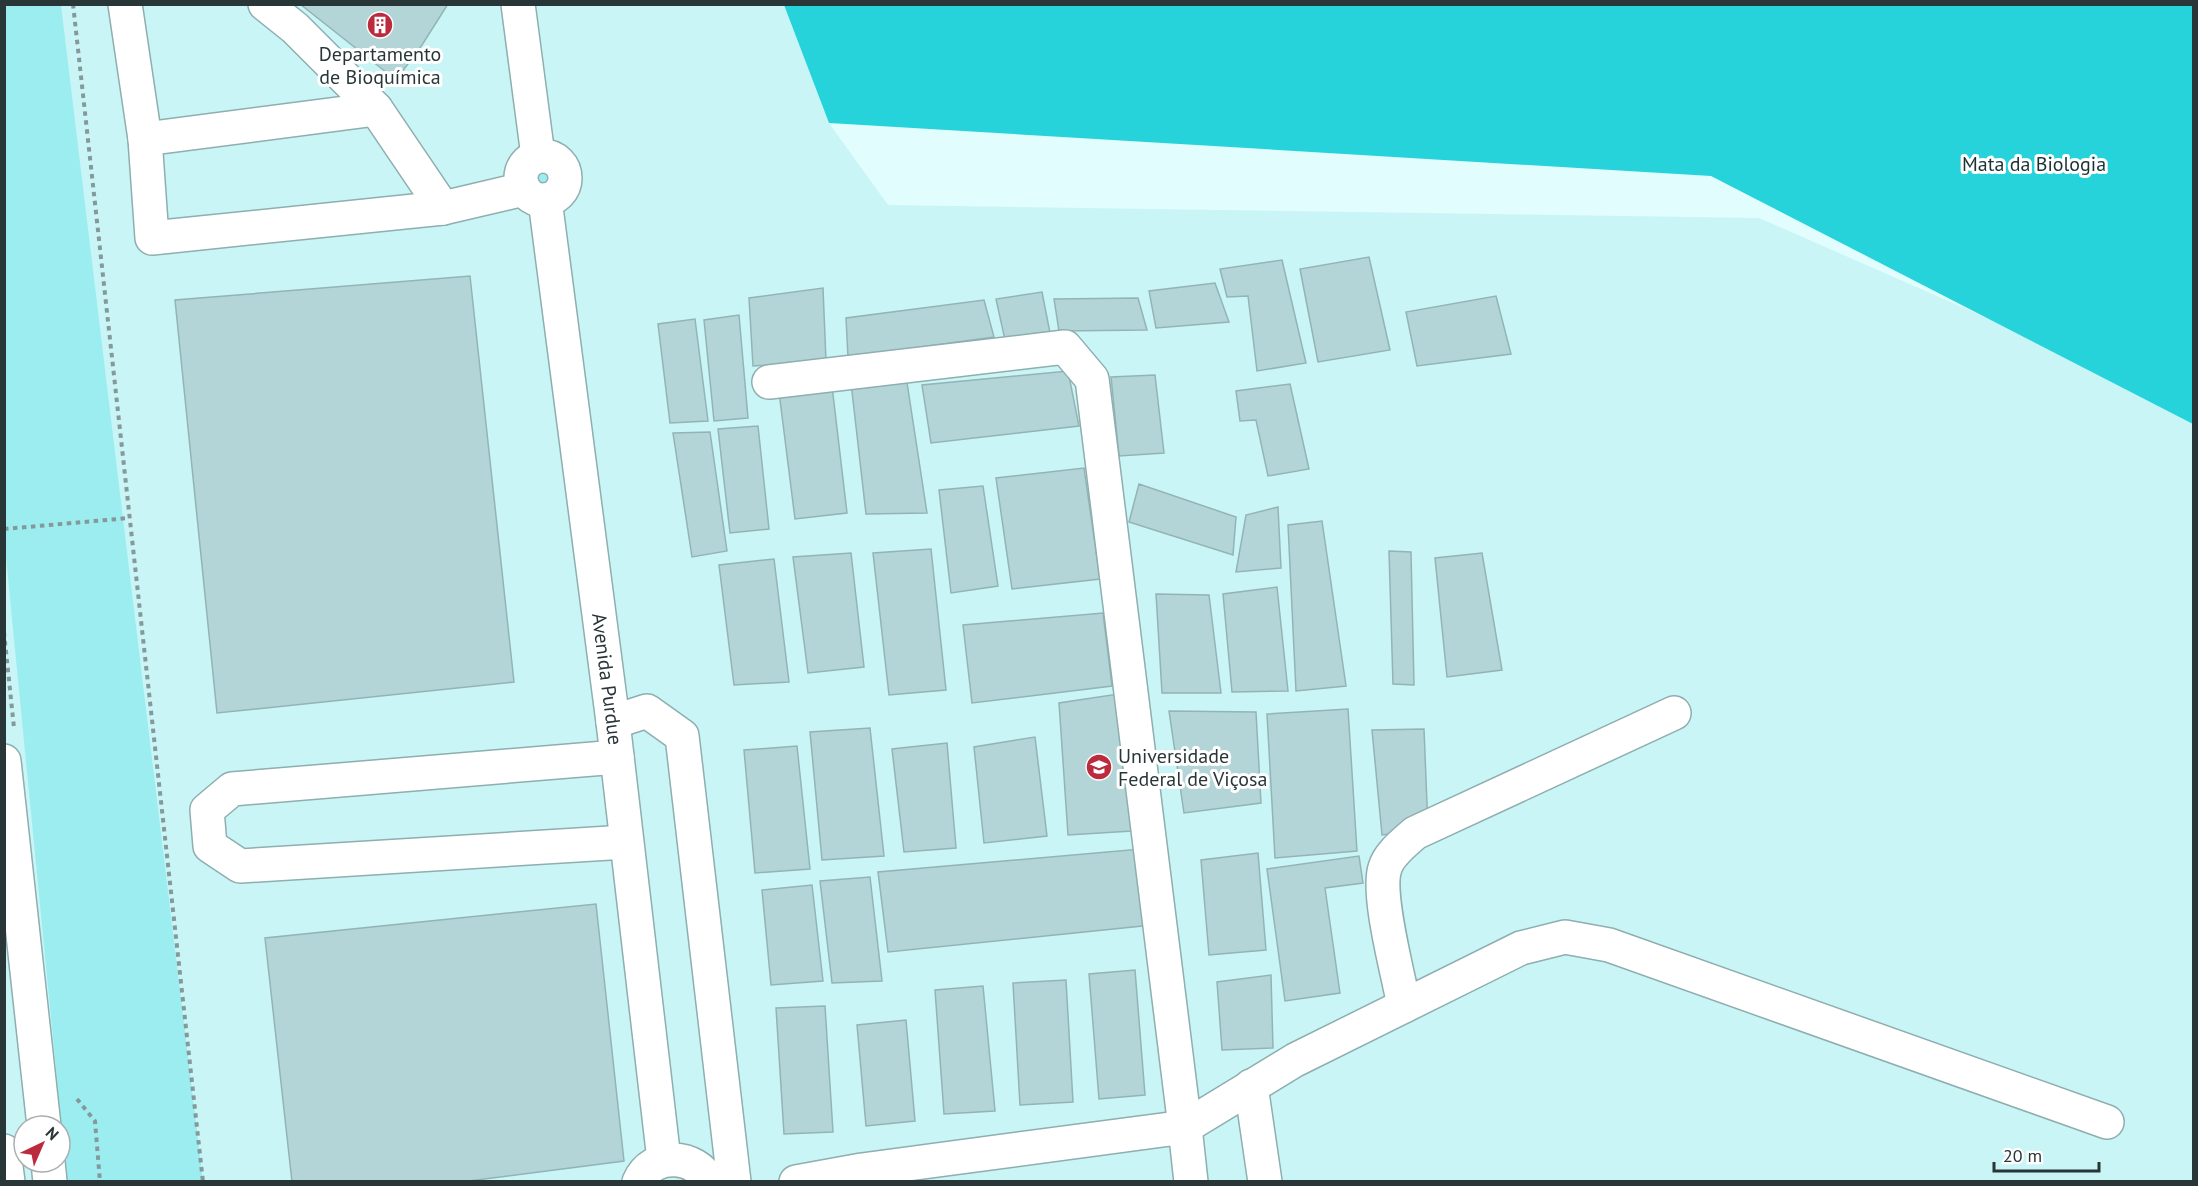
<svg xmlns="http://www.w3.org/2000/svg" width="2198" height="1186" font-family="'PT Sans',sans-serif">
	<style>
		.built { fill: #c9f5f7; fill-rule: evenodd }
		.green { fill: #9cedf0 }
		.forest { fill: #27d3da }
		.building { fill: #b4d5d7; stroke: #93b4b5; stroke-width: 1.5 }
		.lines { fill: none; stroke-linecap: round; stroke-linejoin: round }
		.minor-casing { stroke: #8eaeaf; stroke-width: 36 }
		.major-casing { stroke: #8eaeaf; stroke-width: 36 }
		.path { stroke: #85999a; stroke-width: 4; stroke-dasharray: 4.5 4.5; stroke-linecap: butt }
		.minor { stroke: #fff; stroke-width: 33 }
		.major { stroke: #fff; stroke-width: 33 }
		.labels { text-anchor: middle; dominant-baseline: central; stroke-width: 6; stroke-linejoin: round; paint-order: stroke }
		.poi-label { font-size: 20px; fill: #293637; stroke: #fff }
		.park-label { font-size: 20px; fill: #183233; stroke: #fff }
		.street-label { font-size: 20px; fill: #293637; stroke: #fff }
	</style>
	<rect width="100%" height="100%" fill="#e2fdfe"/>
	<!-- built -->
	<path class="built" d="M5,5H784L829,123L888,205L1759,218L2193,408V1181L5,1182ZM24,1126H60V1162H24Z"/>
	<!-- green -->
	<path class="green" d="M4,5H61L203,1181H67L5,547Z
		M550,160C565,168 567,185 553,195L524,173L527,167Z"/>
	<!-- forest -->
	<path class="forest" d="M784,5H2193V424L1711,176L829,123Z"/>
	<!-- building -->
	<path class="building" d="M300,4H448L422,45L396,80Z
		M1369,257L1390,350L1318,362L1300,269Z
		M1282,260L1306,363L1257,371L1248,296L1227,297L1220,269Z
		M470,276L514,682L217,713L175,300Z
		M1215,283L1229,322L1156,328L1149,291Z
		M823,288L826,361L753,366L749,298Z
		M1042,292L1050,333L1005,340L996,299Z
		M1496,296L1511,354L1417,366L1406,312Z
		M1138,298L1147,330L1059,331L1054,299Z
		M984,300L994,337L848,357L846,318Z
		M739,315L748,418L714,421L704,320Z
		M695,319L708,421L670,423L658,324Z
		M1068,371L1079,426L931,443L922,385Z
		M1155,375L1164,453L1119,456L1111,377Z
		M906,376L927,513L866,514L851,383Z
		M1290,384L1309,469L1268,476L1256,420L1240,421L1236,391Z
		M832,386L847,513L795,519L779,392Z
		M758,426L769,529L730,533L718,429Z
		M710,432L727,551L692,557L673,433Z
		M1084,468L1100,579L1012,589L996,478Z
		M1139,484L1236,517L1233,555L1129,522Z
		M983,486L998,586L951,593L939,490Z
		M1278,507L1281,568L1236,572L1246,515Z
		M1322,521L1346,686L1296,691L1288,525Z
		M931,549L946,690L889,695L873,553Z
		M1389,551L1411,552L1414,685L1393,684Z
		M851,553L864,667L808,673L793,557Z
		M1482,553L1502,670L1447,677L1435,558Z
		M774,559L789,682L734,685L719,565Z
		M1277,587L1288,691L1232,692L1223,594Z
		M1156,594L1209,595L1221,693H1162Z
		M1103,613L1112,686L972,703L963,625Z
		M1118,694L1132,831L1068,835L1059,703Z
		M1348,709L1357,851L1275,858L1267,714Z
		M1169,711L1256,712L1261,803L1184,813Z
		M870,728L884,856L822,860L810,732Z
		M1424,729L1428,829L1382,835L1372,730Z
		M1035,737L1047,836L984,843L974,747Z
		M947,743L956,848L904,852L892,749Z
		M797,746L810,869L755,873L744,750Z
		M1141,849L1152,925L888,952L878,872Z
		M1258,853L1266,950L1209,955L1201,860Z
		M1359,856L1363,883L1325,888L1340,993L1285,1001L1267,869Z
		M870,877L882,981L832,983L820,881Z
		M812,885L823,981L771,985L762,890Z
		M596,904L624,1161L461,1182H292L265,938Z
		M1135,970L1145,1095L1099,1099L1089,974Z
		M1271,975L1273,1048L1222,1050L1217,982Z
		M1066,980L1073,1102L1020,1105L1013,983Z
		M983,986L995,1111L944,1114L935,990Z
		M825,1006L833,1132L784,1134L776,1008Z
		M906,1020L915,1121L866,1126L857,1025Z"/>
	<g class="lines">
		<defs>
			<g id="minor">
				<path d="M125,4L145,139L152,238L443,208L524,189"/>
				<path d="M265,4L295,28L376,109L443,208"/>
				<path d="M518,4L538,156"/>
				<path d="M145,139L376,109"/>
				<circle cx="543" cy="178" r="22"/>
				<path id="s1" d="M545,200L613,722L664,1160"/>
				<path d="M769,382L1065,347L1092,379L1185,1127L1295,1060L1521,948L1565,937L1609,945L2107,1122"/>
				<path d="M613,722L647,711L682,736L734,1182"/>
				<path d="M617,757L232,789L207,810L210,846L240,866L626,842"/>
				<path d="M1404,1006C1399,977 1376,894 1385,868C1389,854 1404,843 1415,833L1674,713"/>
				<path d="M1251,1086L1265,1182"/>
				<path d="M639,1182C652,1151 696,1154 710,1182"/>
				<path d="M796,1182L862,1170L1185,1127L1191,1182"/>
			</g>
			<path id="major" d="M4,761L44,1126
				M4,1151L8,1182
				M48,1162L50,1182"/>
		</defs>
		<!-- minor casing -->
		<use href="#minor" class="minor-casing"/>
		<!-- major casing -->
		<use href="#major" class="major-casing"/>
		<!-- path -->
		<path class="path" d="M73,4L203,1182
			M4,529L129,518
			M4,632L14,728
			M77,1099L95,1121L100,1182"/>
		<!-- minor -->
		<use href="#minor" class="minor"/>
		<!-- major -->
		<use href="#major" class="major"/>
	</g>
	<!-- icons -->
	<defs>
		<symbol id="building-disc" viewBox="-11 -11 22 22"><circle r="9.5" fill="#bb2b3d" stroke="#fff"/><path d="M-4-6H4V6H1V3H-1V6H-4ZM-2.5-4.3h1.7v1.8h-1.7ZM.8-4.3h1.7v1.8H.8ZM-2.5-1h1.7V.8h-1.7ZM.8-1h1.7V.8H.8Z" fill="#fff"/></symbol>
		<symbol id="university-disc" viewBox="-11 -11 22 22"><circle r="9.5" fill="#bb2b3d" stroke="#fff"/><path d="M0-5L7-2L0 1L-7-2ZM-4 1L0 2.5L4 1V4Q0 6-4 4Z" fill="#fff"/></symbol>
	</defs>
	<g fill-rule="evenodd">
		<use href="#building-disc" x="365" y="10" width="30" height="30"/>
		<use href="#university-disc" x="1084" y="752" width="30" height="30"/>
	</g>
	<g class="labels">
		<!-- poi labels -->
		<g class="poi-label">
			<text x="380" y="54">Departamento<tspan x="380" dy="23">de Bioquímica</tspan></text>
			<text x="1118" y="756" text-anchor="start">Universidade<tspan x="1118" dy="23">Federal de Viçosa</tspan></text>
		</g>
		<!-- park labels -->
		<g class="park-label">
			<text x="2034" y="164">Mata da Biologia</text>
		</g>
		<!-- street labels -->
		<g class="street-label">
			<text stroke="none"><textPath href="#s1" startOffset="483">Avenida Purdue</textPath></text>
		</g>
	</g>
	<!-- border -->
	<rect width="2198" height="1186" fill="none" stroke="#293637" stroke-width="12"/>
	<!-- north arrow -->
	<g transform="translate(42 1144) rotate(44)"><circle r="28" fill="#ffffff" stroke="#a9afaf" stroke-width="1.5"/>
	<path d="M0-4.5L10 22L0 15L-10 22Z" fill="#bb2b3d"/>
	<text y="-9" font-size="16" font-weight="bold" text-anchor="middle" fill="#293637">N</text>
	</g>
	<!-- scale -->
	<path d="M1994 1162v9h105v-9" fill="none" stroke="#293637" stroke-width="3"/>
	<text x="2003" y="1162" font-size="18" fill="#293637" stroke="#ffffff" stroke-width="4.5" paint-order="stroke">20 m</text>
</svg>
